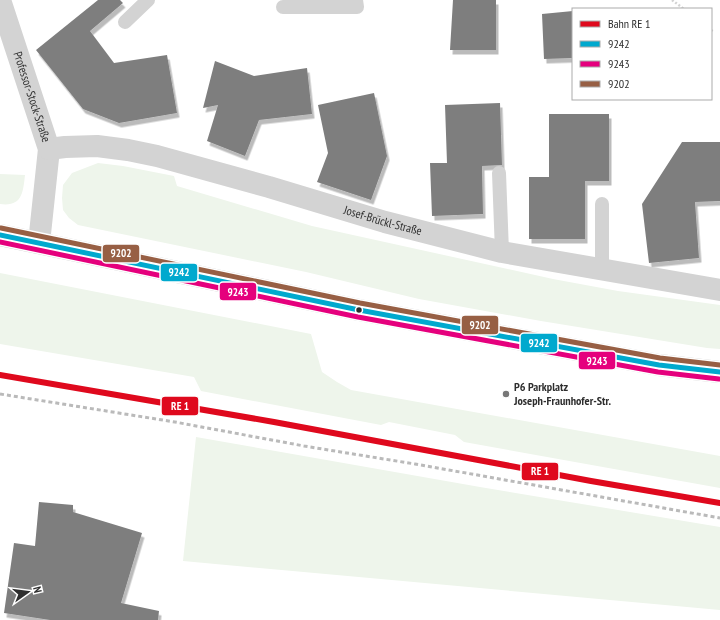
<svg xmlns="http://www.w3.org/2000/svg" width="720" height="620" viewBox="0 0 720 620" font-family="'PT Sans Narrow',sans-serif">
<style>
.green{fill:#eef5eb}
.building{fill:#7e7e7e;filter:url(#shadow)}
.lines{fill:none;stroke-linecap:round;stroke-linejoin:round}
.path{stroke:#d3d3d3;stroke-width:2.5;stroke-dasharray:2 2;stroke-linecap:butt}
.lane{stroke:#d3d3d3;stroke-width:14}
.street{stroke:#d3d3d3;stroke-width:22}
.primary{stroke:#c6c6c6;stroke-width:22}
.rail{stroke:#bababa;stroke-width:3;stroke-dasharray:4 3;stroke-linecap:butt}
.bus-1-casing{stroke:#fff;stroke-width:8}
.bus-2-casing{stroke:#fff;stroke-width:8}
.bus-3-casing{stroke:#fff;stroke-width:8}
.bus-1{stroke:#00a9ce;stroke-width:5}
.bus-2{stroke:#e5007d;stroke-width:5}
.bus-3{stroke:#975f44;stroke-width:5}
.rail-1-casing{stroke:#fff;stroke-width:9}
.rail-1{stroke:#df091d;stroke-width:6}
.bus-dot{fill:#2e2e2e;stroke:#fff;stroke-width:1.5}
.poi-dot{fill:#777;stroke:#fff;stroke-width:1.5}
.labels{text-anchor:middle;stroke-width:4;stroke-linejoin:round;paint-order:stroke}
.street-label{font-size:12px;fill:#2e2e2e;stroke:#fff}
.poi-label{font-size:12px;font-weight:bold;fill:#2e2e2e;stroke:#fff;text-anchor:start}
.line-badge{stroke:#fff;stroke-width:1.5}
.badge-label{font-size:11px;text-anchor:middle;font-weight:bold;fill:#fff}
</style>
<defs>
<filter id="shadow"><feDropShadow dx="2.5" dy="4.5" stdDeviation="0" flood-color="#0004"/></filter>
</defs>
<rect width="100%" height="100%" fill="#fff"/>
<path class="green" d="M98,163L123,166L174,176L177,186L312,226L553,279L618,291L720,305V349L707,348L541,321L419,299L306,272L78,225L69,218L63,210L62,198L63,185L72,173Z
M0,174L25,175C23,193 22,207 0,204Z
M0,273L311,334L322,372L337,382L351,390L720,456V488L464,442L455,435L389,422L381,425L201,391L194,377L0,344Z
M196,437L480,487L720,527V610L183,561Z"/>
<path class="building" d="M98,0H120L123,3L90,31L114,63L167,55L177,113L119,123L83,109L36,50Z
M453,0H496V50H450Z
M573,11V58L544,59L542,14Z
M215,61L254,76L307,68L312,114L259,120L245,156L207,141L218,105L203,108Z
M374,93L387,156L371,200L317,182L328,153L318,105Z
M500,103L502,165L482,166L483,214L432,216L430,163H447L445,105Z
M549,114H609V181H585V239H529V177H549Z
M682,142H720V201L695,202L699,258L649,263L642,204Z
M39,502L73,505V512L142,533L121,603L159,611L158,620H50L4,613L14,543L35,546Z"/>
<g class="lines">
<path class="path" d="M672,0L684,9
M711,30L714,32"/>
<path class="lane" d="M283,7H357L356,0
M125,22L148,0
M499,173L502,252
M602,269V204"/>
<g class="street">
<path id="s1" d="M0,0L49,149L39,243"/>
<path id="s2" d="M49,149L65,147L97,146L128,150L157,156L269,187L385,222L502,252L720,290"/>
</g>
<path class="primary" d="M0,235L359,310L659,365L720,372"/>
<path class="rail" d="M0,394L175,422L304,446L415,464L720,518"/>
<g class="bus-1-casing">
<path id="bus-1" d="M0,235L359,310L659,365L720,372"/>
</g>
<g class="bus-2-casing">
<path id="bus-2" d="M0,242L358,317L658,372L719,379"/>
</g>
<g class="bus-3-casing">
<path id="bus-3" d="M1,228L360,303L660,358L720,365"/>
</g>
<use href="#bus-1" class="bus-1"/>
<use href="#bus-2" class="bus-2"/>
<use href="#bus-3" class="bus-3"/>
<g class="rail-1-casing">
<path id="rail-1" d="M0,375L274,422L591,481L720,503"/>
</g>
<use href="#rail-1" class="rail-1"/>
</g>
<circle class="bus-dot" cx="359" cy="310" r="3.5"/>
<circle class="poi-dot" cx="506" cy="394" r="4"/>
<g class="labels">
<g class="street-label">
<text dy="4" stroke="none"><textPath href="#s1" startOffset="102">Professor-Stock-Straße</textPath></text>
<text dy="4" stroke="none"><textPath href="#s2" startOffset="344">Josef-Brückl-Straße</textPath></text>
</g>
<g class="poi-label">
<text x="514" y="391">P6 Parkplatz<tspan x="514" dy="14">Joseph-Fraunhofer-Str.</tspan></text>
</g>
</g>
<g class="line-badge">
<rect x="102" y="244" width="38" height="19" rx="4" fill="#975f44"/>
<rect x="160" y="263" width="38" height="19" rx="4" fill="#00a9ce"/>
<rect x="219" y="282" width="38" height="19" rx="4" fill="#e5007d"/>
<rect x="461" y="315" width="38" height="20" rx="4" fill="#975f44"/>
<rect x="520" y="333" width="38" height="20" rx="4" fill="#00a9ce"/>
<rect x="578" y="351" width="38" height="19" rx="4" fill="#e5007d"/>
<rect x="161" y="396" width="38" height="20" rx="4" fill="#df091d"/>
<rect x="521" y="462" width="38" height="19" rx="4" fill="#df091d"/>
</g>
<g class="badge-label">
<text x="121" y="257">9202</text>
<text x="179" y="276">9242</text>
<text x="238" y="296">9243</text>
<text x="480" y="329">9202</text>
<text x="539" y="347">9242</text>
<text x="597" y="365">9243</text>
<text x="180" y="410">RE 1</text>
<text x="540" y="475">RE 1</text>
</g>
<rect x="572" y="8" width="140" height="92" fill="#ffffff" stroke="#ababab"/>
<rect x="580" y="21" width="20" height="6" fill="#df091d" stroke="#ababab"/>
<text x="608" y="28" font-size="12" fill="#2e2e2e">Bahn RE 1</text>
<rect x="580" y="41" width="20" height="6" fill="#00a9ce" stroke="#ababab"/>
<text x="608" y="48" font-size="12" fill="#2e2e2e">9242</text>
<rect x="580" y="61" width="20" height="6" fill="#e5007d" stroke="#ababab"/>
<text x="608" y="68" font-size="12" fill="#2e2e2e">9243</text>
<rect x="580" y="81" width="20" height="6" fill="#975f44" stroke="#ababab"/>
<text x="608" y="88" font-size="12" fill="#2e2e2e">9202</text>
<g transform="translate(28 592) rotate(76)" stroke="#ffffff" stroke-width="3" paint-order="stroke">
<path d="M0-3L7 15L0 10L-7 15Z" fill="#2e2e2e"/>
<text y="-6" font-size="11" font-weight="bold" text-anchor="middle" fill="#2e2e2e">N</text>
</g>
</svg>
